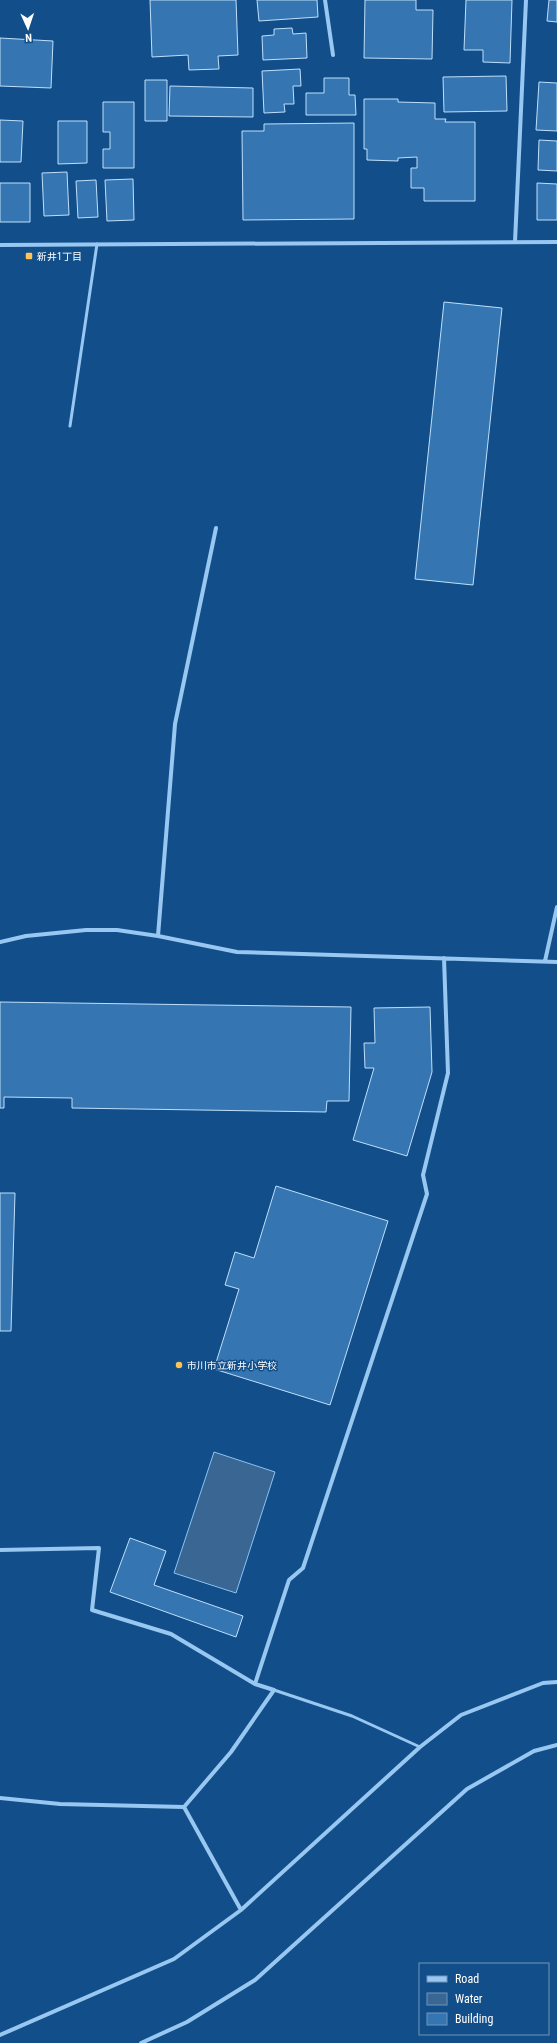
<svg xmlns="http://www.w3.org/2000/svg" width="557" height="2043" viewBox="0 0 557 2043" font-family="'Roboto Condensed','Noto Sans JP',sans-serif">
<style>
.water{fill:#396692;stroke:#8ac3f4}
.building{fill:#3576b2;stroke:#bfdffc}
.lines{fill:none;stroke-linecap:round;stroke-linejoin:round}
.lane{stroke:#98c7f1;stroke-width:3}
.street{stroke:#98c7f1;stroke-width:4}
.poi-dot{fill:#ffc358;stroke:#124f8a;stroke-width:1.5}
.labels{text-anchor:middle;stroke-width:3;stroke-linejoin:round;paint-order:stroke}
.poi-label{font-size:10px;fill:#fff;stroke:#124f8a;text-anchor:start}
</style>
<rect width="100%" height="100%" fill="#124f8a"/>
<path class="water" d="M214,1452L275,1472L236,1593L174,1573Z"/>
<path class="building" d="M150,0H236L238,55L218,56L219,69L189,70L188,55L152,57Z
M257,0H317L318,17L259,21Z
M365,0H416V10H433L432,59L364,58Z
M466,0H512L510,63L483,62V50H464Z
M549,0H557V22L547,21Z
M292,28L293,34L306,33L307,58L263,60L262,36L274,35V29Z
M0,38L53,41L51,88L0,86Z
M300,69L301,86H293L294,104H284L285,112L264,113L262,71Z
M506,76L507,111L444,112L443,77Z
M324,78H349V95H355L356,115H306V93H324Z
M145,80H167V121H145Z
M539,82L557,83V131L536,130Z
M170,86L253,88V117L169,116Z
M364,99H398V102L435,103V119H446L445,122H475V201H424V188H411V168H417V157L398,158V161L367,160V149H364Z
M103,102H134V168H103V149H110V132H103Z
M0,120L23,121L21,162H0Z
M58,121H87V163L58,164Z
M354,123V219L243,220L242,131H264V124Z
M539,140L557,141V171L538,170Z
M67,172L69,215L44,216L42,173Z
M133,179L134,220L107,221L105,180Z
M96,180L98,217L78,218L76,181Z
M0,183H30V222H0Z
M537,183L557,184V220H537Z
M444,302L502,308L473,585L415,579Z
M0,1002L351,1007L349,1101H327L326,1112L72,1108V1098L4,1097V1108H0Z
M430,1007L432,1072L407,1156L353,1140L374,1068H365L364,1043H375L374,1008Z
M276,1186L388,1221L330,1405L214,1369L239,1289L225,1285L235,1252L254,1258Z
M0,1193H15L11,1331H0Z
M130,1538L166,1551L154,1585L243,1616L236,1637L110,1592Z"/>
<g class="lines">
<path class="lane" d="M70,426L97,244
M274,1690L352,1716L420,1747"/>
<path class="street" d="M325,0L333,55
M515,242L526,0
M0,245L557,242
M158,936L175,724L216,528
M0,942L26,936L86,930H117L158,936L237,952L557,962
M545,961L557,907
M0,1550L99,1548L92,1610L171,1634L255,1684L274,1690L231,1752L184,1807
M255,1684L289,1580L303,1568L427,1194L423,1175L448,1073L444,958
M0,1798L60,1804L184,1807L241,1910
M0,2035L174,1959L241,1910L420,1747L461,1715L543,1683L557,1682
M141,2043L187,2022L255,1980L467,1789L534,1751L557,1745"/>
</g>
<g class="poi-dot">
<rect x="25" y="252" width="8" height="8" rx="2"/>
<circle cx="179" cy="1365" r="4"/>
</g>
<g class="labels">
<g class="poi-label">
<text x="37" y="260">新井1丁目</text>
<text x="187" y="1369">市川市立新井小学校</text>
</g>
</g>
<rect x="419" y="1963" width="130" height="72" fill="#124f8a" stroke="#7195b9"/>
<rect x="427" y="1976" width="20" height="6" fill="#98c7f1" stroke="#7195b9"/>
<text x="455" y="1983" font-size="12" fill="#ffffff">Road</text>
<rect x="427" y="1993" width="20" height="12" fill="#396692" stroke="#7195b9"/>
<text x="455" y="2003" font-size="12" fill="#ffffff">Water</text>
<rect x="427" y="2013" width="20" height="12" fill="#3576b2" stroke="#7195b9"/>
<text x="455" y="2023" font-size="12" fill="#ffffff">Building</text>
<g transform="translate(28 28) rotate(177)" stroke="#124f8a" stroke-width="3" paint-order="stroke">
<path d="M0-3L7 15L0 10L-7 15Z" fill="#ffffff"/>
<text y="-6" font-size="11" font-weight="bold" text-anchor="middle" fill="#ffffff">N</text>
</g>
</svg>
